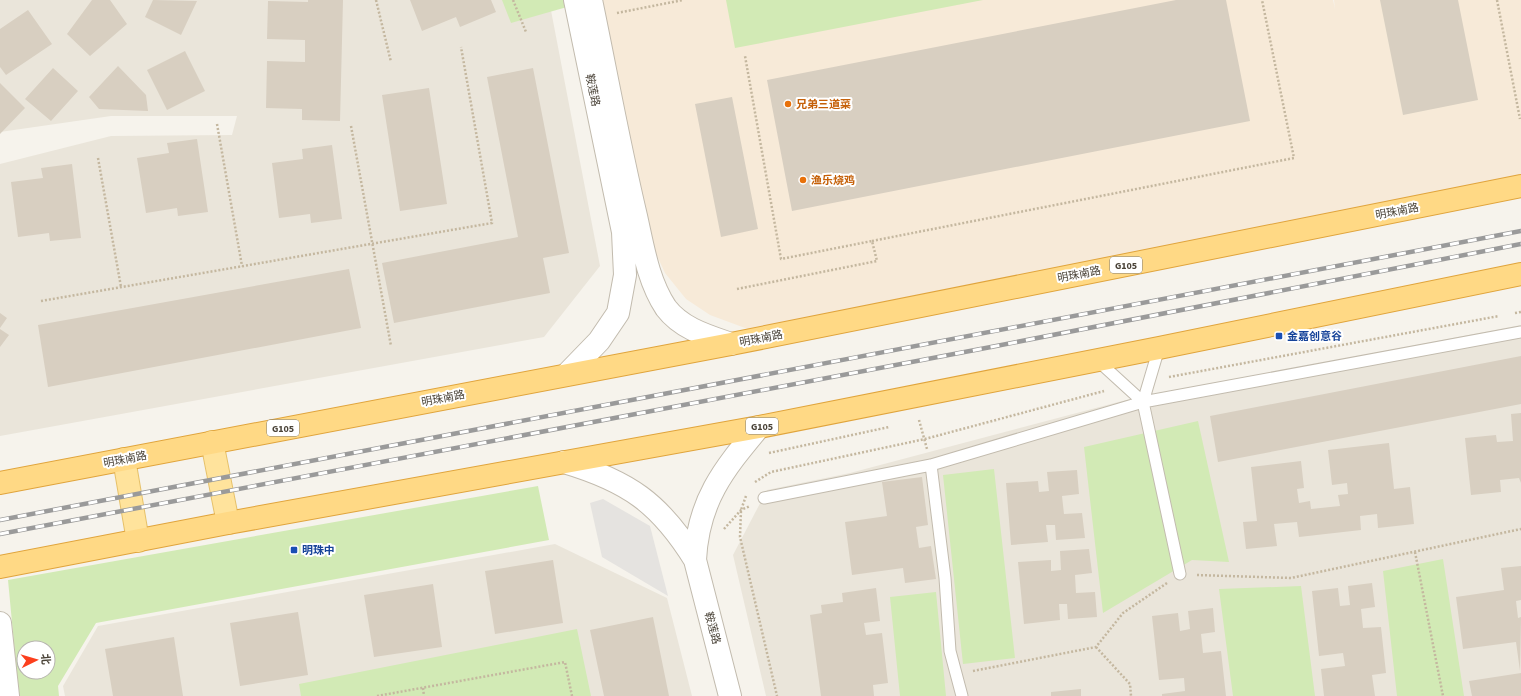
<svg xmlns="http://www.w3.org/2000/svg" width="1521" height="696" viewBox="0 0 1521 696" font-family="'Source Sans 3','Noto Sans SC',sans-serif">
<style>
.residential{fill:#eae5da}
.commercial{fill:#f7ead8}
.green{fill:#d2eab5;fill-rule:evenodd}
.parking{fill:#e5e3e0}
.building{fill:#d8cfc1}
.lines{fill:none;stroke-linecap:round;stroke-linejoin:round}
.service-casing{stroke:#c2bbae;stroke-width:13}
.minor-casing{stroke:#c2bbae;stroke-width:24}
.tertiary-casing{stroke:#c2bbae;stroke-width:24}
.primary-casing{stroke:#e6c16a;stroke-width:24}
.trunk-casing{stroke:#e0a43c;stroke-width:24}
.path{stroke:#c4b79f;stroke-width:2.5;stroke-dasharray:2 2;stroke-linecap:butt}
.service{stroke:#fff;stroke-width:11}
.minor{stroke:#fff;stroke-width:22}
.tertiary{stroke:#fff;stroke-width:22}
.primary{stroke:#ffe39c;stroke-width:22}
.trunk{stroke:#ffd985;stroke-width:22}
.rail-casing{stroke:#9a9a9a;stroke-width:4.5}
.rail{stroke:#fff;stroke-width:3;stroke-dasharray:9;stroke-linecap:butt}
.food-dot{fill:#e8710a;stroke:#fff;stroke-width:1.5}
.transit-dot{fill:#1a4fb4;stroke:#fff;stroke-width:1.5}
.labels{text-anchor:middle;stroke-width:4;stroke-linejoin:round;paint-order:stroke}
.shield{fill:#fff;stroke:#817c74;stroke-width:1}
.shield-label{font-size:10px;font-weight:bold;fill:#4b4439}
.street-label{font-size:11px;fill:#4b4439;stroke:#fff}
.food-label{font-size:11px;font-weight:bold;fill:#c56008;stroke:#fff;text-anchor:start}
.transit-label{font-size:11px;font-weight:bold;fill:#164399;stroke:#fff;text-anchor:start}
</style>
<rect width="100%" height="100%" fill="#f6f3ec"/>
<path class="residential" d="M0,0H549L600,266L544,337L0,436V164L111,136L232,135L237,116H111L0,132Z
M1521,325V696H766L733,555L767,490L850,473L1126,400Z
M555,544L667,598L692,696H65L63,686L98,626Z"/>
<path class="commercial" d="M599,0H1333L1335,9L1334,0H1521V186L764,335L710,315L686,299L665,273L647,234Z"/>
<path class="green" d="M502,0H573L574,5L511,23Z
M726,0H983L735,48Z
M1198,421L1229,562L1192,560L1103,613L1084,447Z
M994,469L1015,658L963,664L943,475Z
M538,486L549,540L96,623L58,686L59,696H19L8,580ZM24,648H48V672H24Z
M1443,559L1464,696H1397L1383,571Z
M1301,586L1315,696H1233L1219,589Z
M936,592L946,696H900L890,597Z
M577,629L591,696H301L299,684Z"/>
<path class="parking" d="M603,499L650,526L668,596L602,557L590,503Z"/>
<path class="building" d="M92,0H110L127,24L90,56L67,34Z
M153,0L197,1L181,35L145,17Z
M308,0H343L340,121L302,120V109L266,108L267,61L305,62V40L267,39L268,1L308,2Z
M410,0H491L496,12L460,27L456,17L422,31Z
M1176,0H1226L1250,121L792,211L767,80Z
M1380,0H1458L1478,100L1403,115Z
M28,10L52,44L6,75L0,67V29Z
M185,51L205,91L167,110L147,70Z
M118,66L146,95L148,111L99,109L89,97Z
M53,68L78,91L51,121L25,99Z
M533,68L569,253L543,258L550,293L394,323L382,263L518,237L487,77Z
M0,83L25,108L0,134Z
M429,88L447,204L400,211L382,95Z
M732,97L758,229L721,237L695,104Z
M197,139L208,212L178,216L177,208L146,213L137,158L169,153L167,143Z
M332,145L342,219L311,223L310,214L279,218L272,163L303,159L302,149Z
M72,164L81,238L50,241L49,233L18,237L11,182L43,178L41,168Z
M349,269L361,328L48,387L38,325Z
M0,313L7,318L0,328Z
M0,329L9,335L0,347Z
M1521,356V404L1218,462L1210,416Z
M1521,413V483L1519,478L1500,480L1501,492L1471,495L1465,438L1496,435L1497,442L1513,441L1511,414Z
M1389,443L1394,489L1410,487L1414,524L1378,528L1377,514L1360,516L1361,530L1299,537L1297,522L1274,524L1277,546L1246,549L1243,522L1257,521L1251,467L1301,461L1304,488L1297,489L1299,503L1310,501L1311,509L1340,506L1338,495L1348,494L1347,483L1332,485L1328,450Z
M1077,470L1079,494L1062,496L1064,514L1082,513L1085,538L1056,540L1055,525H1046L1048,542L1011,545L1006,483L1038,481L1039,492L1049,491L1047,472Z
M922,477L928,525L916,527L919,548L931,546L936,579L905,583L903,568L852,575L845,522L887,516L882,482Z
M1089,549L1092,573L1075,575L1076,593L1095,592L1097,617L1068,619L1067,604H1059L1060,620L1024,624L1018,562L1051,560V571L1061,570L1060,551Z
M553,560L563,623L495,634L485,571Z
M1521,566V600L1516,601L1518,618L1521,617L1520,671L1516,642L1463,649L1456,597L1504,590L1501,568Z
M1372,583L1375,607L1361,609L1363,628L1381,627L1386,673L1372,675L1375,696H1324L1321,669L1345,666L1343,653L1319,656L1312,591L1338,588L1340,606L1350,605L1348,586Z
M433,584L442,647L374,657L364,595Z
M876,588L880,621L864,623L866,635L882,633L888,683L873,685L874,696H821L810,615L822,613L821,605L843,602L842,593Z
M1213,608L1215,632L1201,634L1203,653L1221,651L1226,696H1162V694L1185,691L1184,678L1159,680L1152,616L1178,613L1180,631L1190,629L1188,611Z
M298,612L308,675L240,686L230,623Z
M653,617L669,696H604L590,630Z
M174,637L183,696H113L105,649Z
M1521,673V696H1472L1469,681Z
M1081,689V696H1051V692Z"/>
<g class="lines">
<g class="service-casing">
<path id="service" d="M1159,348L1143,402L1180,574
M1097,360L1143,402
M931,465L945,578L950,651L962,696
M764,498L931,465L1143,402L1521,332"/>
</g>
<g class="minor-casing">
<path id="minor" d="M0,623L8,696"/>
</g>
<g class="tertiary-casing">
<path id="tertiary" d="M591,0C606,72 619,145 636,216C643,247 648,281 666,308C682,329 708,336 731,344
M567,374L599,341L618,313L625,275L623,232L575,0
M564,462C628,481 660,503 695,560L730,696
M695,560C698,501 723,470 759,427"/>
</g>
<g class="primary-casing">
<path id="primary" d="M212,442L228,523
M124,459L138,541"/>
</g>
<g class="trunk-casing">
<path id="trunk" d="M0,483L731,344L1521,186
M0,567L228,523L759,427L1159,348L1521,274"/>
</g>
<path class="path" d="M376,0L391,62
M513,0L526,32
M1497,0L1520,119
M617,13L683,0
M217,124L242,266
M351,126L391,346
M98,158L121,287
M872,241L1294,158L1262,0
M737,289L877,261L872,241L781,259L745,56
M41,301L492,223L461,47
M1515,313L1521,312
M1169,377L1499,316
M919,420L927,449
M769,453L889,427
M755,482L771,472L925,439L1104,391
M746,496L741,510L740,537L777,696
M724,529L741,510L750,506
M1415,552L1443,696
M1197,575L1291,578L1521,529
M1096,647L1130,684L1131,696
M973,671L1096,647L1123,613L1167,583
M423,688L424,696
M377,696L565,662L572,696"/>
<use href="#service" class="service"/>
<use href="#minor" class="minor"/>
<use href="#tertiary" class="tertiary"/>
<use href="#primary" class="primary"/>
<use href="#trunk" class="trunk"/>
<g class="rail-casing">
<path id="rail" d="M0,520L1521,231
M0,534L991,347L1521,244"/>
</g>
<use href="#rail" class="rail"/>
</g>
<g class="food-dot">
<circle cx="788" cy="104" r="4"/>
<circle cx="803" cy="180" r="4"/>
</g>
<g class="transit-dot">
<rect x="1275" y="332" width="8" height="8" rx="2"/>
<rect x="290" y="546" width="8" height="8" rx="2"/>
</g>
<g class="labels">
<g class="shield">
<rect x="1110" y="257" width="32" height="16" rx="3"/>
<rect x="746" y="418" width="32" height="16" rx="3"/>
<rect x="267" y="420" width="32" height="16" rx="3"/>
</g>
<g class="shield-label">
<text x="1126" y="269">G105</text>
<text x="762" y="430">G105</text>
<text x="283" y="432">G105</text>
</g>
<g class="street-label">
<text transform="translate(593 90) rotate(78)" y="4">鞍莲路</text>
<text transform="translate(1397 211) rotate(-11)" y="4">明珠南路</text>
<text transform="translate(1079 274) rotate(-11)" y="4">明珠南路</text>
<text transform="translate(761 338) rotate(-11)" y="4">明珠南路</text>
<text transform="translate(443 398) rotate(-11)" y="4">明珠南路</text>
<text transform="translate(125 459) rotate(-11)" y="4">明珠南路</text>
<text transform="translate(713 628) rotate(75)" y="4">鞍莲路</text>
</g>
<g class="food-label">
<text x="796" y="108">兄弟三道菜</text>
<text x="811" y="184">渔乐烧鸡</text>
</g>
<g class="transit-label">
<text x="1287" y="340">金嘉创意谷</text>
<text x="302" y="554">明珠中</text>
</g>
</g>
<g transform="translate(36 660) rotate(85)"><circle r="19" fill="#ffffff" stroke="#b7b4b0"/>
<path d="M0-3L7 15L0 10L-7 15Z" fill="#fc3f1d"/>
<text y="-6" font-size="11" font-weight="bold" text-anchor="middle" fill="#4b4439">北</text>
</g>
</svg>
